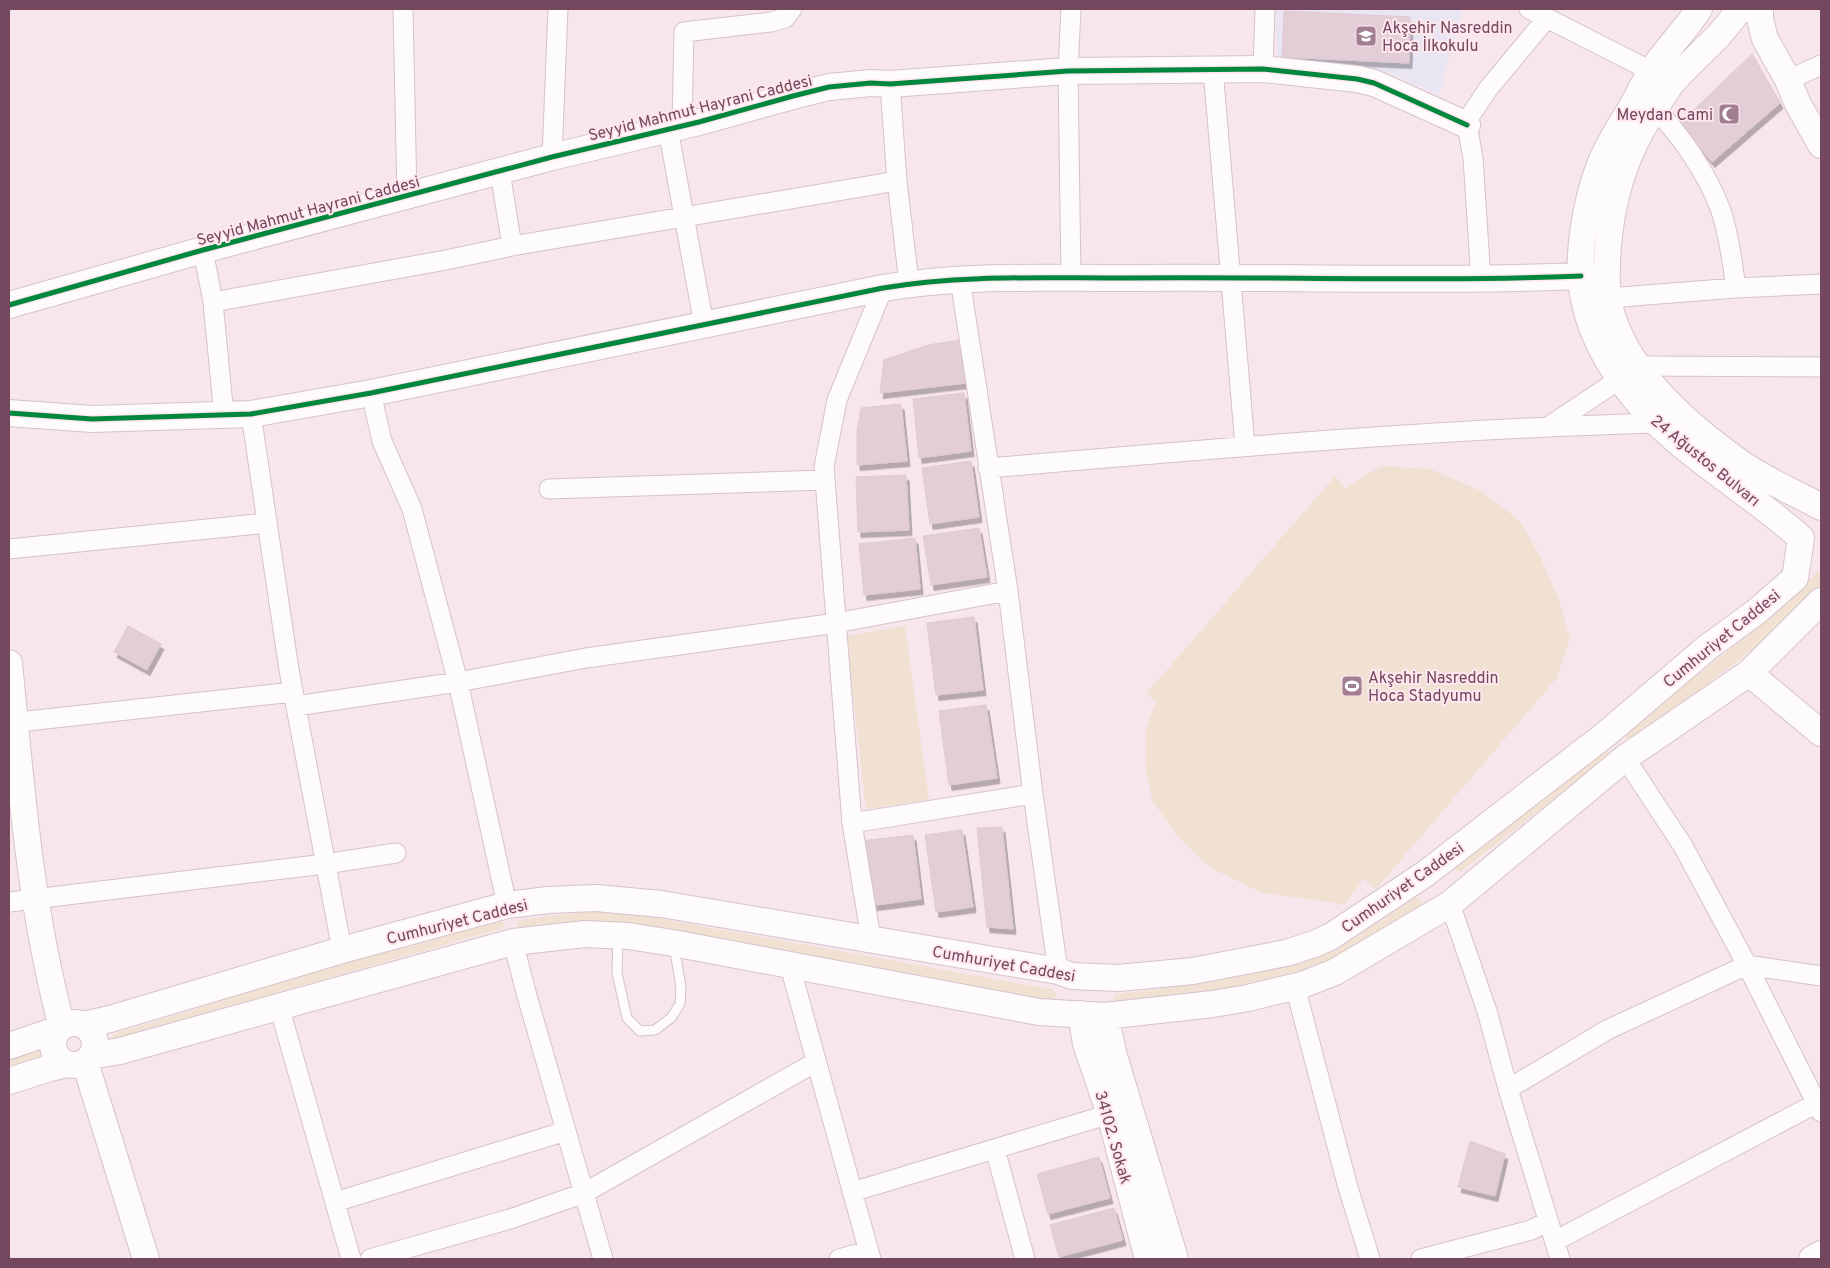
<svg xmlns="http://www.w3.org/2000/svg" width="1830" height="1268" viewBox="0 0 1830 1268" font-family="Overpass,sans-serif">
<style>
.education{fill:#e9e5f3}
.green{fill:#f0e1d3}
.building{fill:#e3ced7;stroke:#dfc9d3;filter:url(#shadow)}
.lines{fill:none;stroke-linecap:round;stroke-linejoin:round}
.lane-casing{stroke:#d6c2ca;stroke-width:11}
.street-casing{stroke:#d6c2ca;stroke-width:21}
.secondary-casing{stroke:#d7c3cb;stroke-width:28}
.lane{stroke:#fefbfc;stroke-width:9}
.street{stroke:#fefbfc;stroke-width:19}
.secondary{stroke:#fefbfc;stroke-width:26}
.cycleway-casing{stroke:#ffe7ee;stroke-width:8}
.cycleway{stroke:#00873e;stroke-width:5}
.labels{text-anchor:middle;stroke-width:4;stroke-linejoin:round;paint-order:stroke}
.poi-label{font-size:16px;fill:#74475f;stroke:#ffe7ee;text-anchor:start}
.street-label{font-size:16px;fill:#74475f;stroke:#ffe7ee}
</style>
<defs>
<filter id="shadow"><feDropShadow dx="3" dy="5.5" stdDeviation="0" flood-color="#0004"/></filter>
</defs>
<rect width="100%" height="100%" fill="#f7e6ec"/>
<path class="education" d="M1275,9H1463L1439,95L1389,73L1278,64Z"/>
<path class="green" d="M1381,466L1430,469L1481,491L1519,520L1540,556L1560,603L1570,639L1556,679L1376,889L1364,878L1345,904L1262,893L1211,868L1176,835L1152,800L1145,764L1146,728L1156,702L1147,693L1335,476L1345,489Z
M1821,569V595L1765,640L1633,741L1625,736V732L1743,639L1795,595L1814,575Z
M905,626L929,800L866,809L846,636Z
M1604,749L1609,752V756L1460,872L1454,869L1453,866Z
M1415,898H1418L1423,903L1421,907L1322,968L1223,991L1114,1003L1113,1000L1115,994C1162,989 1208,982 1255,973C1276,969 1298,966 1317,957C1352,943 1384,918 1415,898Z
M582,912H600L651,917L1050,989L1056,992V996L1051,1000L621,923L571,922L520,929L516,923L519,920Z
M501,919L504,925L503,928L115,1039L112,1038L114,1034L117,1033L199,1008L250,989Z
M47,1048L50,1049L51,1054L47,1056L9,1067V1059Z"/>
<path class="building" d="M1284,11L1410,17L1409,63L1282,57Z
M1752,54L1780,103L1712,162L1679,124Z
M959,340L966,383L880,393L884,360L928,345Z
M964,393L971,451L919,458L913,399Z
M901,404L907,461L857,465V432L861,408Z
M971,461L979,517L930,524L922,468Z
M906,475L909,530L858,532L856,477Z
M979,528L987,577L931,585L923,536Z
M915,538L920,589L864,595L859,544Z
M974,617L983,690L936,695L927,623Z
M128,626L161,644L147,670L114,652Z
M986,705L997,778L949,785L939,711Z
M1002,827L1013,929L987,927L977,828Z
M962,830L973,907L936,912L925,835Z
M913,835L921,899L868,906L860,841Z
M1470,1141L1505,1154L1495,1196L1458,1187Z
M1099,1157L1110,1198L1048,1214L1037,1174Z
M1114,1208L1123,1240L1059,1257L1050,1225Z"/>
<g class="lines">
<g class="lane-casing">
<path id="lane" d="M618,938L617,973L627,1018L640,1031L655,1030L671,1018L680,1004L681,987L674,946"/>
</g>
<g class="street-casing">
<path id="street" d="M403,9L407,197
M1529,9L1651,71
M1213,69L1245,446
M1263,69L1265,9
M1788,80L1821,65
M890,84L897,181L909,283
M1655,109C1681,135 1707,174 1720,208C1729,233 1732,262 1736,288
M682,126L684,32L771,22L785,18L792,9
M668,129L704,325
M552,157L558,9
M500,172L512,246
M203,250L213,302L224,416
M1071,278L1068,71L1071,9
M960,279L1008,591L1033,794L1058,971
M1481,280L1473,158L1467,125L1470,116L1488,89L1547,18
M1608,298L1736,288L1821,284
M213,302L446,260L512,246L897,181
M1637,366L1821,367
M371,393L382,441L412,509L458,682L507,905
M251,414L289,670L342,950
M1551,425L1620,379
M988,468C1211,449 1434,429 1657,423
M549,489L825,480
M9,549L267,523
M296,706L458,682L586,658L836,623L1008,591
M9,723L293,692
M1625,758L1683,846L1747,965L1821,1112
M852,823L1033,794
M9,902L325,864L396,853
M1450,904L1487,1011L1508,1089L1560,1259
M871,939L852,823L824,467L837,400L883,288
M513,942L527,996L603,1259
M793,965V977L871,1259
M1295,986L1347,1184L1370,1259
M279,1006L351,1259
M1508,1089L1607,1030L1747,965L1821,976
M995,1149L1025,1259
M852,1192L1110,1114
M335,1202L566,1131
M1555,1241L1817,1103
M370,1259L510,1219L584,1193L816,1062
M839,1259L868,1251
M1421,1259L1531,1230L1547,1222"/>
</g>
<g class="secondary-casing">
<path id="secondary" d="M1740,9C1733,18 1726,27 1719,35C1703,52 1685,67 1671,84C1664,94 1657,105 1650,116C1627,151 1613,195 1609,236C1607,254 1605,287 1609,304C1623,369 1686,424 1738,461C1764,480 1794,492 1821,507
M1760,9V19L1765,39L1788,80L1798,104L1821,145
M9,305L203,250L552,157L699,122L793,96L829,87L871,83L890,84L1068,71L1263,69L1357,79L1374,83L1467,125
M9,413L92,419L251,414L371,393L883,288C959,275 1036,278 1113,278C1269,276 1425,282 1581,276
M9,663C21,785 30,908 62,1027
M1749,673L1821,733
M1081,1014L1086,1044L1110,1114L1148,1259
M1105,1016L1114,1056L1175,1259
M53 1044a21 21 0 1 1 42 0a21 21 0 1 1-42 0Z
M83,1025L110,1019L342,950L507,905L548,900L596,898L661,904L1058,971L1072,976L1118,978L1193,971L1286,953L1314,944L1330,937L1425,874L1606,734L1708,647L1756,612L1795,578L1801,538C1755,497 1700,465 1656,422C1623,388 1593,346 1584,299C1575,258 1586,200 1601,162C1609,143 1620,126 1631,108C1638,96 1643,84 1651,72C1665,50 1685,31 1699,9
M9,1046L59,1029
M91,1056L120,1051L513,942L585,934L628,936L673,943L1039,1012L1105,1016L1213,1004L1248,998L1302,985L1335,972L1450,904L1625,758L1749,673L1821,601
M85,1062L146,1259
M9,1081L50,1068L67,1064
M1812,1259L1821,1254"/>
</g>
<use href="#lane" class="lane"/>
<use href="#street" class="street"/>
<use href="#secondary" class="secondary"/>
<g class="cycleway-casing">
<path id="cycleway" d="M9,305L203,250L552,157L699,122L793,96L829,87L871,83L890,84L1068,71L1263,69L1357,79L1374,83L1467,125
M9,413L92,419L251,414L371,393L883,288C959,275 1036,278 1113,278C1269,276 1425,282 1581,276"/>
</g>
<use href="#cycleway" class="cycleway"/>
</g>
<defs>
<g id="school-square" transform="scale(1.125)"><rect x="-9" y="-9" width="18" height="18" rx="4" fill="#a27f90" stroke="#ffe7ee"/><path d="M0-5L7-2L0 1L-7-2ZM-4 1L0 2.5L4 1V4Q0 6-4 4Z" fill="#fff"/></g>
<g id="mosque-square" transform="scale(1.125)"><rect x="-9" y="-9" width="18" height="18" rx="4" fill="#a27f90" stroke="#ffe7ee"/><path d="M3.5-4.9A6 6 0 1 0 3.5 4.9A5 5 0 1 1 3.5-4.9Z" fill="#fff"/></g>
<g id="stadium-square" transform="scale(1.125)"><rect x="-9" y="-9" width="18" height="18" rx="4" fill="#a27f90" stroke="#ffe7ee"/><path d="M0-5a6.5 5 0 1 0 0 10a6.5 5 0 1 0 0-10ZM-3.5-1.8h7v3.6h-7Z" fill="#fff"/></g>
</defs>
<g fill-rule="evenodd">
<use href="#school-square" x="1366" y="36"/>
<use href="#mosque-square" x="1729" y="114"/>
<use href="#stadium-square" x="1352" y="686"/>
</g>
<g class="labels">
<g class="poi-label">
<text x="1382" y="33">Akşehir Nasreddin<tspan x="1382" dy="18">Hoca İlkokulu</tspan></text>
<text x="1713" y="120" text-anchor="end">Meydan Cami</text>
<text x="1368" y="683">Akşehir Nasreddin<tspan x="1368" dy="18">Hoca Stadyumu</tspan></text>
</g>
<g class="street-label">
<text transform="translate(700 107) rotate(-14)" y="6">Seyyid Mahmut Hayrani Caddesi</text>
<text transform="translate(308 210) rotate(-15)" y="6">Seyyid Mahmut Hayrani Caddesi</text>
<text transform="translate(1706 460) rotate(39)" y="6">24 Ağustos Bulvarı</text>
<text transform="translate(1721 638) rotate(-39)" y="6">Cumhuriyet Caddesi</text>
<text transform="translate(1402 887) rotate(-35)" y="6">Cumhuriyet Caddesi</text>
<text transform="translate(457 921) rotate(-14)" y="6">Cumhuriyet Caddesi</text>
<text transform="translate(1004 963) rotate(10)" y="6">Cumhuriyet Caddesi</text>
<text transform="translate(1114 1137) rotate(74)" y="6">34102. Sokak</text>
</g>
</g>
<rect width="1830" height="1268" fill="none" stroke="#74475f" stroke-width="20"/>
</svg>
